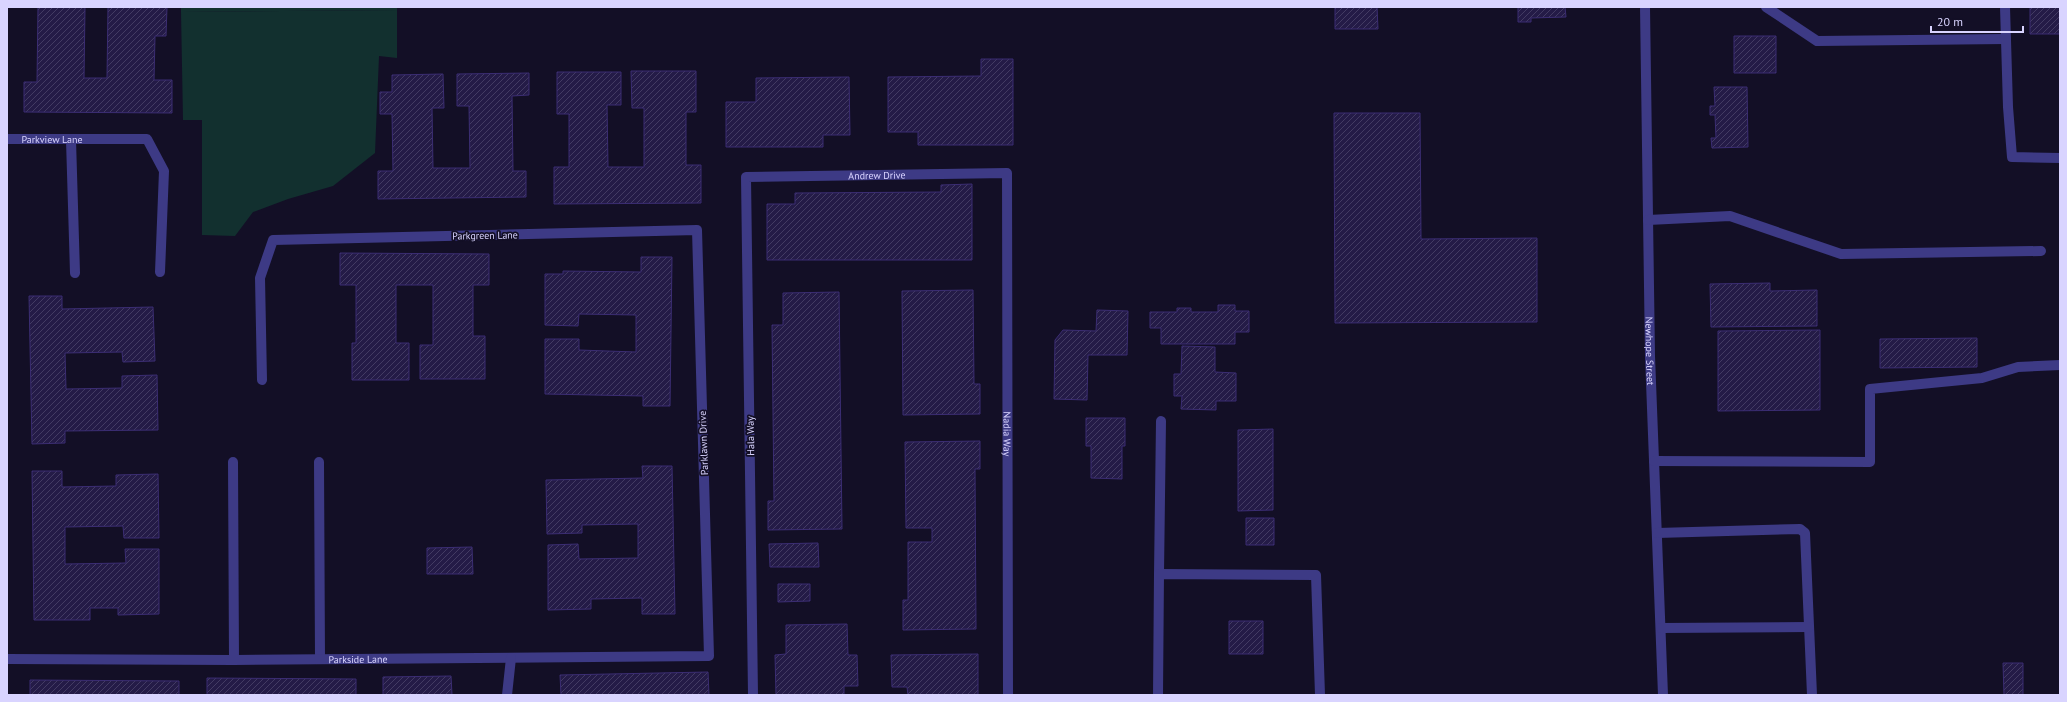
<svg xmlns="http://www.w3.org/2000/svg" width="2067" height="702" viewBox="0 0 2067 702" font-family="'PT Sans',sans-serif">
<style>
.grass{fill:#12302f}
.park{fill:url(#park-tufts)}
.building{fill:url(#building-hatch);stroke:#3b2d73}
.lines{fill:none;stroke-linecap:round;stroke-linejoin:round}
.minor{stroke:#3d3a85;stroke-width:10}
.labels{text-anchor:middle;stroke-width:3.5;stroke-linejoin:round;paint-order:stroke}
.street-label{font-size:10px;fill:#d9d4ff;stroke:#130f26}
</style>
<defs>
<pattern id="park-tufts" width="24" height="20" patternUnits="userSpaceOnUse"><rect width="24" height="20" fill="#12302f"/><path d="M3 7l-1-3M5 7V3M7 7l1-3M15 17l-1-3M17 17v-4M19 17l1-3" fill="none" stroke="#344d4e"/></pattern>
<pattern id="building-hatch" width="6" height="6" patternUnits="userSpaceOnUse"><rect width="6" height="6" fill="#241b47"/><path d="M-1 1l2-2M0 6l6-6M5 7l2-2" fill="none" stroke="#433b63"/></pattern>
</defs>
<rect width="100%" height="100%" fill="#130f26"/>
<path class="grass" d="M397,10V58L379,56L375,153L333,186L288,199L253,212L235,236L202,235V120H183L181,12Z"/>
<path class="park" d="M181,7H397V10L181,12Z"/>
<path class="building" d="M38,7H85L84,78H107L108,7H167L166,36H155L154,80H172V113L24,112V82H37Z
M1335,7H1377L1378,29H1335Z
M1518,7H1565L1566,17L1531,18V22H1518Z
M2030,7H2060V34H2030Z
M1734,36H1776V73H1734Z
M981,59H1013V145H918V132H888V77L981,76Z
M631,71H696V112H686V165H701V203L554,204V167H569V114H557V72H621V105H607L608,167H644V108H632Z
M529,73V95L512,96L513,171H526V197L378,199V171H393L392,114H380V92H392V75L443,74L444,108H432L433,168H470L469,106H457V74Z
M849,77L850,135H823V147H726V102H756V78Z
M1714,87H1747L1748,147L1712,148L1711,138H1716L1715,115H1710V106H1715Z
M1334,113H1420L1421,239L1537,238V322L1335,323Z
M972,184V260H767V204H795V193L941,192V185Z
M340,253L489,254V285H473V336H485V379H420V345H433V285H396V343H409V380H352V343H356V285H340Z
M641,257H672L670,406H643V396L545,394V339H579V350L636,352V315L579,314L578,326L545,325V274H563V271L641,272Z
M1770,283V291L1817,290V326L1711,327L1710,284Z
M973,290L974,384H980V414L903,415L902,291Z
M839,292L842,529L768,530V501H774L772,325H783V293Z
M29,296H62V309L153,307L155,361L123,362L122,352L65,353L66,389L122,388V376L157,375L158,430L65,431V443L32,444Z
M1218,305H1235V311H1249V332H1235V344H1161V328H1150V312H1177V308H1191V312H1218Z
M1097,310L1128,311L1127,355H1088L1087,400L1054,399L1055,340L1063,330L1096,331Z
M1820,330V410L1718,411V331Z
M1977,338V367L1880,368V339Z
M1182,346L1215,347V372L1236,373V401H1216V410L1181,409L1182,396H1174V374H1181Z
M1086,418H1125V446H1122V479L1091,478V446H1086Z
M1273,429V510L1238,511V430Z
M980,441V469H975L976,629L903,630V600H908V542H932V528H906L905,442Z
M642,466H672L675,614H642V598L591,599V609L548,610V545L578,544L579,559L638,558V524L582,525V533L547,534L546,480L643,478Z
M32,471H62V487L116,486V475L158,474L159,538H124L123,526L65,527V564L126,563L125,549H159V614L118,615V608H90V620H34Z
M1246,518H1274V545H1246Z
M818,543L819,567H770L769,544Z
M472,547L473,574H427V548Z
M778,584H810V601L778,602Z
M1229,621H1263V654H1229Z
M847,624L848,655H857L858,686H844V695H776L775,655L786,654V625Z
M978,654V695H908L907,687H892L891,655Z
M2003,663H2023V695H2004Z
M708,672L709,695H561L560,675Z
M451,676L452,695H383V677Z
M207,678L356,679V695H207Z
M30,680L179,681V695H30Z"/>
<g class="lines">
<g class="minor">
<path id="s1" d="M1645,7L1650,356L1663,695"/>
<path d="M1766,7L1817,41L2006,39"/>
<path d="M2005,7L2008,107L2012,157L2060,158"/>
<path id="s2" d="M7,139H147L164,171L160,272"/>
<path d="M71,140L75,273"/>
<path d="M1648,220L1730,216L1841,254L2041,251"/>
<path d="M1654,461L1870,462V389L1982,378L2018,367L2060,365"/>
<path d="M233,462L234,660"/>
<path d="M319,462L320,659"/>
<path d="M1657,533L1800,529L1805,533L1812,695"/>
<path d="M1159,574L1161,421"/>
<path d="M1661,628L1809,627"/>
<path id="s3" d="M7,659L234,660L709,656L697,230L273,240L260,278L262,380"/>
<path d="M507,695L511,658"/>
<path id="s4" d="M753,695L746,177L1007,173L1008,695"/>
<path d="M1158,695L1159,574L1316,575L1320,695"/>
</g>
</g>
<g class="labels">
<g class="street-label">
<text dy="4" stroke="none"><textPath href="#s2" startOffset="45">Parkview Lane</textPath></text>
<text dy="4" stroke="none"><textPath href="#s4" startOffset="649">Andrew Drive</textPath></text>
<text transform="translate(485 235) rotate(-1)" y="4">Parkgreen Lane</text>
<text dy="4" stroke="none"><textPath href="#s1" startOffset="344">Newhope Street</textPath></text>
<text dy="4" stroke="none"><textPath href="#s4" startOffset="1040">Nadia Way</textPath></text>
<text transform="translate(750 436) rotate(-91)" y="4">Hala Way</text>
<text transform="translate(703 443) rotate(-92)" y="4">Parklawn Drive</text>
<text dy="4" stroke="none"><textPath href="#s3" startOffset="351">Parkside Lane</textPath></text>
</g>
</g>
<rect width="2067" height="702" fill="none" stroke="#d9d4ff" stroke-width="16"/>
<path d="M1931 26v6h92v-6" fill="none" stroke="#d9d4ff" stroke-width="2"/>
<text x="1937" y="26" font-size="12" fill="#d9d4ff" stroke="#130f26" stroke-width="3" paint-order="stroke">20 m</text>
</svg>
